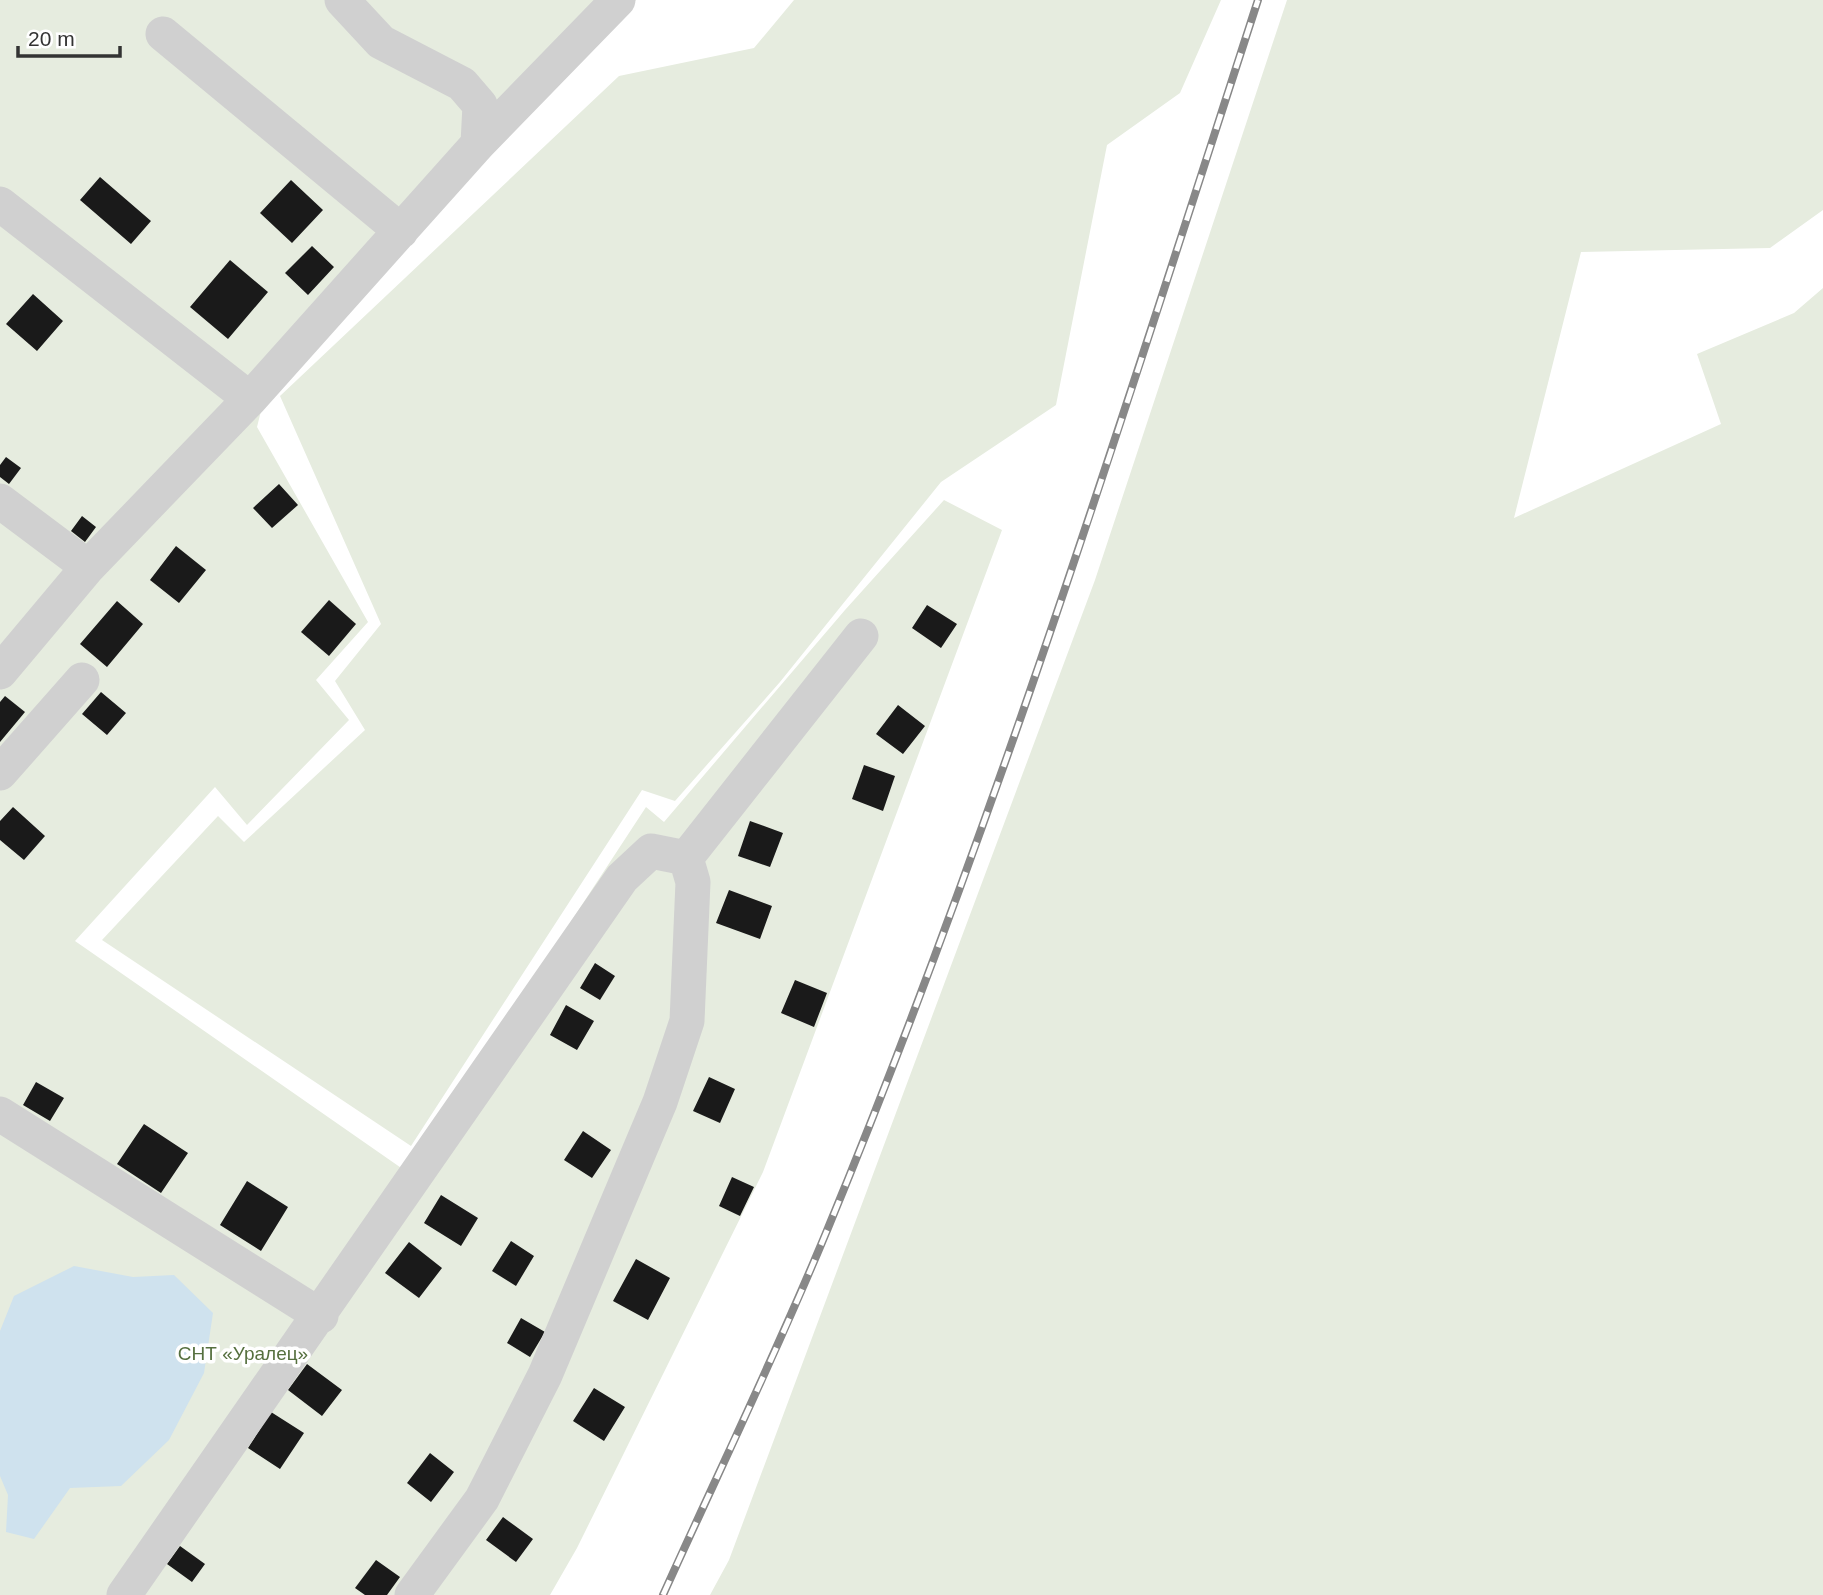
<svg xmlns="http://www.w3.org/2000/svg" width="1823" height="1595" viewBox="0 0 1823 1595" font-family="Helvetica,sans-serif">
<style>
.green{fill:#e6ecdf}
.water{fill:#cfe2ee}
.building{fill:#1a1a1a}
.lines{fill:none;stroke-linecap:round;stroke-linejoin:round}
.minor{stroke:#d0d0d0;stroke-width:35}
.rail-casing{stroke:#888;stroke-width:8}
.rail{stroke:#fff;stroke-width:5;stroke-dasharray:16;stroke-linecap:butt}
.labels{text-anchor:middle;stroke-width:7;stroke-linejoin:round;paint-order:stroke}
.park-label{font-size:19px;fill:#56703f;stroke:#fff}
</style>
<rect width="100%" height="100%" fill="#fff"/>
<path class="green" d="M0,0H636L266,391L257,427L368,622L316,680L349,720L247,825L215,787L75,941L407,1172L646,807L664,822L845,610L944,500L1002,530L763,1172L577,1548L550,1595H0Z
M794,0H1221L1180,93L1107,145L1056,405L941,482L780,682L675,801L642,790L411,1146L102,940L218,816L244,842L365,730L335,681L381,624L280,396L619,76L754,48Z
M1287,0H1823V210L1770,248L1581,252L1514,518L1721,424L1697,354L1794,313L1823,288V1595H710L729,1560L1095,580Z"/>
<path class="water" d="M74,1266L133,1277L174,1275L213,1313L204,1373L169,1440L121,1486L70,1488L34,1539L6,1532L8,1495L0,1476V1331L14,1296Z"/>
<path class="building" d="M100,177L151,221L131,244L80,200Z
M291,180L323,210L292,243L260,213Z
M312,246L334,267L308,295L285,273Z
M230,260L268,292L228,339L190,307Z
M33,294L63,321L37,351L6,324Z
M6,457L21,468L9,484L0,477V465Z
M279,484L298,505L272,528L253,508Z
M82,516L96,527L85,542L71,531Z
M176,546L206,570L179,603L150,580Z
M329,600L356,624L329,656L301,632Z
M117,601L143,624L107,667L80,644Z
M927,605L957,624L941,648L912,628Z
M101,692L126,713L107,735L82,714Z
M5,696L25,712L0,742V702Z
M898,705L925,726L903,754L876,734Z
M864,765L895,776L883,811L852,799Z
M13,807L45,836L24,860L0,840V821Z
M750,821L783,833L770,867L738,856Z
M729,890L772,906L760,939L716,923Z
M595,963L615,976L600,1000L580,988Z
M795,980L827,993L814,1027L781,1013Z
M566,1005L594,1021L577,1050L550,1035Z
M709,1077L735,1089L720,1123L693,1111Z
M36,1082L64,1098L50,1121L23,1105Z
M144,1124L188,1153L161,1193L117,1164Z
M583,1131L611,1150L592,1178L564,1160Z
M732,1177L754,1187L740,1216L719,1206Z
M247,1181L288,1207L261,1251L220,1225Z
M441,1195L478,1218L461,1246L424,1223Z
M511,1241L534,1256L516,1286L492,1271Z
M409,1242L442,1268L419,1298L385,1273Z
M636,1259L670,1278L648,1320L613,1301Z
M521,1318L545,1332L530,1357L507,1343Z
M307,1364L342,1390L322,1416L288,1390Z
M594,1388L625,1407L604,1441L573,1421Z
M271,1412L304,1433L280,1469L248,1448Z
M430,1453L454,1472L431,1502L407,1483Z
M503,1517L533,1539L516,1562L486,1540Z
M180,1546L205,1564L192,1582L167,1564Z
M376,1560L400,1577L387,1595H365L355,1588Z"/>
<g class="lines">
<path class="minor" d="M342,0L381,42L462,84L480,105L478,144
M163,34L401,231
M0,204L250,399
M0,501L88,567
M0,672L88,567L250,399L478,144L618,0
M0,773L82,680
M686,858L861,636
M0,1114L321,1316
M124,1595L622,878L651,851L686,858L693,882L687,1021L660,1102L545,1375L482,1499L412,1595"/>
<g class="rail-casing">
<path id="rail" d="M663,1595C718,1473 777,1352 828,1228C994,827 1124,412 1258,0"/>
</g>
<use href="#rail" class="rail"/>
</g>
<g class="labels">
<g class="park-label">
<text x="243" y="1360">СНТ «Уралец»</text>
</g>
</g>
<path d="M18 46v10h102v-10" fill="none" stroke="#333333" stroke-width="3.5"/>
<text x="28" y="46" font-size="21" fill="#333333" stroke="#ffffff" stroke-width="5" paint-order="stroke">20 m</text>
</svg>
